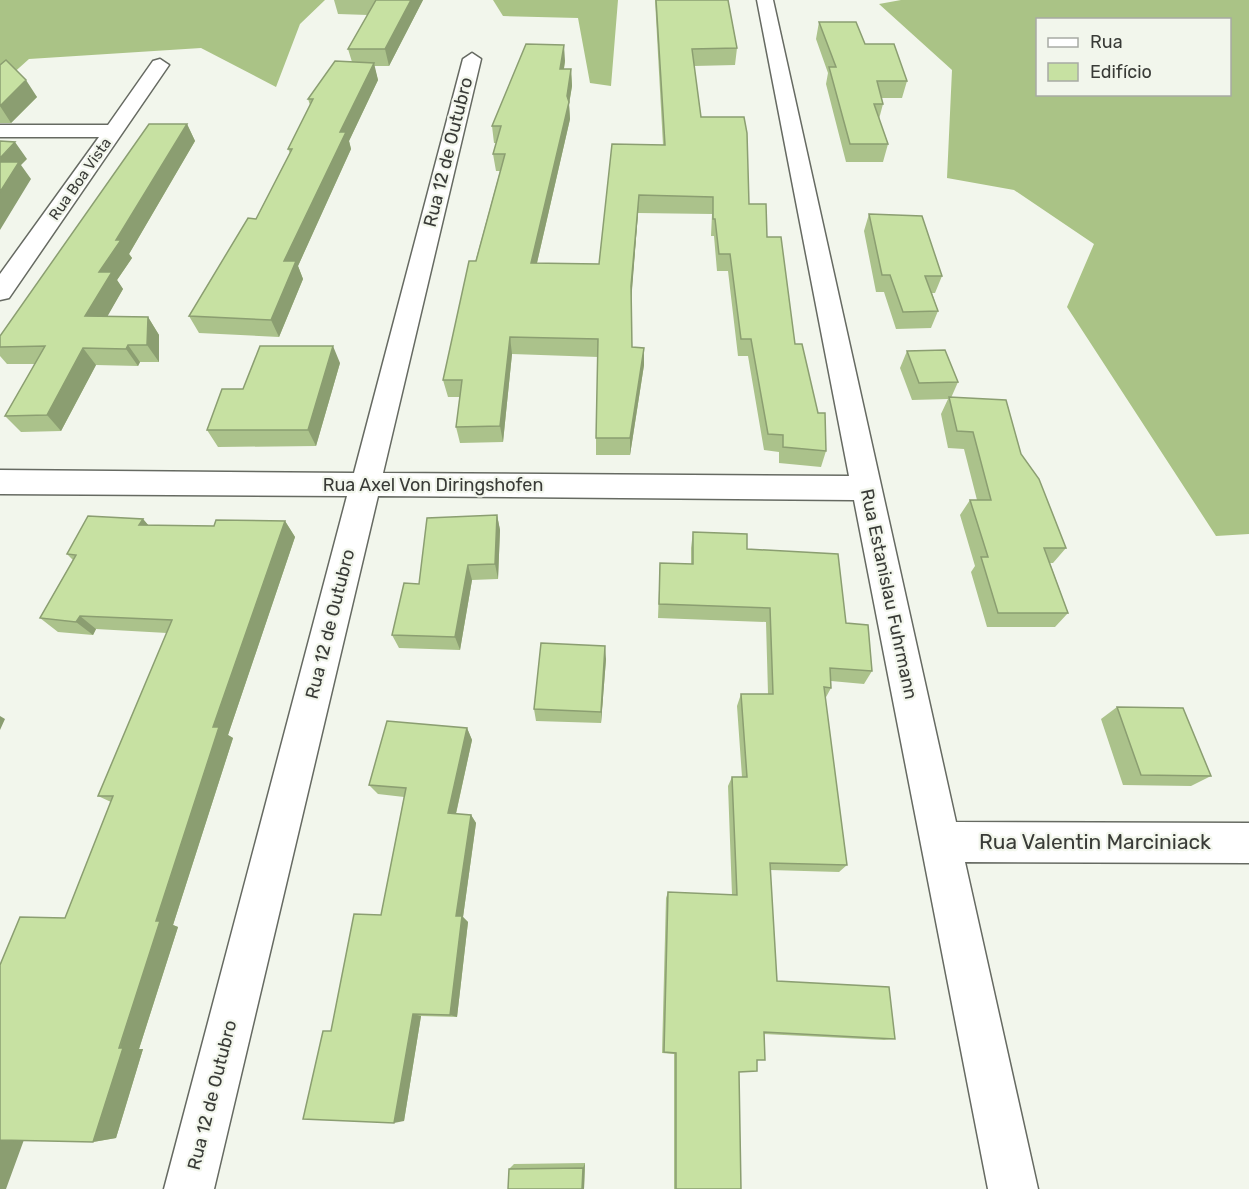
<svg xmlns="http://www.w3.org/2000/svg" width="1249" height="1189" viewBox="0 0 1249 1189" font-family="Rubik,sans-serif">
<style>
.forest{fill:#aac386;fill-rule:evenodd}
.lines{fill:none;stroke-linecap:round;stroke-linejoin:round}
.minor-casing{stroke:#666a62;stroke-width:3}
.minor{fill:#fff;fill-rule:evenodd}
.wall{fill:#abc28b}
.shaded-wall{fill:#8b9e71}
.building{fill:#c7e1a2;stroke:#8b9e71;stroke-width:1.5}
.labels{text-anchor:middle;stroke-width:4.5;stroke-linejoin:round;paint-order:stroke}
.far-street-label{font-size:15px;fill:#393b37;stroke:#f2f6ec}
.street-label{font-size:18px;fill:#393b37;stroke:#f2f6ec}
.near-street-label{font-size:21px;fill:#393b37;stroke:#f2f6ec}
</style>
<rect width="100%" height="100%" fill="#f2f6ec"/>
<path class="forest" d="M0,0H325L300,24L276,87L201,48L29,59L0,85Z
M493,0H618L611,86L590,83L578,18L503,16Z
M901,0H1249V534L1216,536L1067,307L1094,244L1014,190L947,178L952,70L879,4ZM1038,20H1230V94H1038Z"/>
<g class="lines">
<g class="minor-casing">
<path id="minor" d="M757,0H773L956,822L1249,823V863L965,862L1038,1189H988L854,500L378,496L214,1189H164L347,496L0,494V470L354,473L463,59L472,53L481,59L383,473L849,476Z
M160,59L169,65L9,298L0,300V274L99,137H0V125H108L153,61Z"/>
</g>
<use href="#minor" class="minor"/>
</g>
<path class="wall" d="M334,0H423L389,66H374L378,80L349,141L351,149L298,266L303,279L279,337L199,333L189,316L256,219L290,153L288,149L310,105L308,99L352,62L348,49L368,15L338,14Z
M655,0H728L737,48L735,65L694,66L701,117L767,237L795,344L826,451L821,467L779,463V452L764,450L748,356H738L728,271H717L714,236H711L712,214L638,213L631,300L632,347L644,348V365L630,455H596V438L598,357L512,354L503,442L460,443L456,427L460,397H448L443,380L500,171H496L493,154L496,143H494L492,126L565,61L564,69H571L572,86L569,104L570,119L537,263L599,264L663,145Z
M819,22L865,44L907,81L902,98H881L883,104L879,119L888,144L883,162H846L826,84L828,73L816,39Z
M0,65L37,97L11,123H0Z
M187,124L195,141L129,254L132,258L117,280L123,289L107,316L148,317L159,335V362H140L138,366L96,365L61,431L21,432L5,416L35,364H7L0,356V336Z
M869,214L942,276L935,293H932L938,311L931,328L896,329L884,292H876L864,231Z
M907,351L958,382L951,398L1021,454L1066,548L1053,563H1050L1068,613L1055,627H987L971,572L975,566L960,515L970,500H977L964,449L948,448L941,414L948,399L912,400L900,368Z
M340,363L316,446L218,447L207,430L243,389Z
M497,515L500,530L498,579L472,580L460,650L399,648L392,635L419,584Z
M143,519L148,525L214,526L285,521L295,537L228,735L233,738L173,925L178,927L139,1049H143L116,1138L93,1142L65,918L111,802L98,796L167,633L96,629L93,635L58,632L40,618L73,560L67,554Z
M693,532L747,549L846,623L872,671L864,684L831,681V688L825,699L847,865L839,872L770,870L777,981L895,1039L884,1040L764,1034L765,1060H757L739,1072L741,1189H674V1054L662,1053L666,898L668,892L732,895L728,786L732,777H742L737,706L741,694H768L766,622L658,618L660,563L691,564V548Z
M606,659L601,723L536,721L534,709Z
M1117,707L1211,776L1191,786L1123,785L1101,719Z
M467,728L472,740L456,814L471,815L476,823L463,917L468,922L457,1017L421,1016L404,1121L331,1031L381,915L404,797L378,794L369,785Z
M585,1163L584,1189L509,1169L514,1164Z"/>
<path class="shaded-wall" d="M411,0H423L389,66L385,49Z
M564,45L565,61L561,86L560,69Z
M374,63L378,80L349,141L351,149L298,266L303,279L279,337L271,320L284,261L340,132Z
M571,69L572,86L569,104L570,119L533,280L531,263L567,96Z
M26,80L37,97L11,123L0,106Z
M187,124L195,141L129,254L132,258L117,280L123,289L98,333L85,316L99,272L116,240Z
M15,142L27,159L21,165L31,179L0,230V158Z
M639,195L638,213L631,303V286Z
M148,317L159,335V362L147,345Z
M510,337L512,354L503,442L500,426Z
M128,345L140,362L138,366L126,349Z
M333,346L340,363L316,446L308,430Z
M83,348L96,365L61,431L47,415Z
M644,348V365L630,455V438Z
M497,515L500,530L498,579L495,564Z
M143,519L156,534L139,525Z
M285,521L295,537L228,735L233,738L173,925L178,927L139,1049H143L116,1138L93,1142L156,921L213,727Z
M468,565L472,580L460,650L455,637Z
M80,616L96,629L93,635L76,622Z
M605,646L606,659L601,723V712Z
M0,716L5,719L0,730Z
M467,728L472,740L454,822L448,813Z
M471,815L476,823L463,917L468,922L457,1017L450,1015L456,916Z
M413,1014L421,1016L404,1121L394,1123Z
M25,1137L6,1189H0V1139Z
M585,1163L584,1189H582L583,1168Z"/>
<path class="building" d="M376,0H411L385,49H348Z
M656,0H728L737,48L692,49L701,117H744L747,133L749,204H766L767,237H781L795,344H802L818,413H825L826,451L783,447V435L768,434L751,339H741L730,254H719L715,219H713V197L639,195L631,286L632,347L644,348L630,438H596L598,339L510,337L500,426L456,427L462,380H443L469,261H476L505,154H493L501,126H492L526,44L564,45L560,69H571L567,96L569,102L531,263L599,264L612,144L665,145Z
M819,22H856L865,44H894L907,81H877L883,104H874L888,144H850L829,67H836Z
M6,60L26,80L0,106V65Z
M335,61L374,63L340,132H346L284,261H296L271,320L189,316L248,218L256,219L292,149H288L313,99H308Z
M149,124H187L116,240H121L99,272H112L85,316L148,317L147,345H128L126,349L83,348L47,415L5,416L45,346L0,347V336Z
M0,141L15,142L0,158Z
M0,162H19L0,192Z
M869,214L922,216L942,276H925L938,311L903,312L890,275H882Z
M260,346H333L308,430H207L222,389H243Z
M945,350L958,382L919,383L907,351Z
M949,397L1006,400L1021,454L1039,479L1066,548H1044L1068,613H998L981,557H988L970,500H991L973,432L957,431Z
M497,515L495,564L468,565L455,637L392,635L404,583L419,584L427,518Z
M88,516L143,519L139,525L214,526L216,520L285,521L213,727H219L156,921H160L119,1048H123L93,1142L0,1140V965L20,917L65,918L113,796H98L172,620L80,616L76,622L40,618L76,555L67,554Z
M693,532L747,534V549L838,554L846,623L868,625L872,671L830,668L831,688L824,687L847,865L770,863L777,981L889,987L895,1039L764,1032L765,1060H757V1071L739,1072L741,1189H676V1053L664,1052L668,892L737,895L732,777H747L741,694H773L770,608L659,604L660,563L693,564Z
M541,643L605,646L601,712L534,709Z
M1117,707L1183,708L1211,776L1141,775Z
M387,721L467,728L448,813L471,815L456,916H462L450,1015L413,1014L394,1123L303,1119L323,1031H331L354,914L381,915L406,788L369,785Z
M583,1168L582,1189H508L509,1169Z"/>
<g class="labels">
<g class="far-street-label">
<text transform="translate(80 179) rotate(-55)" y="5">Rua Boa Vista</text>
</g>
<g class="street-label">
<text transform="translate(448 152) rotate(-76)" y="6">Rua 12 de Outubro</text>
<text x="433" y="491">Rua Axel Von Diringshofen</text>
<text transform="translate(889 594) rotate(78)" y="6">Rua Estanislau Fuhrmann</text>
<text transform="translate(330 624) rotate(-76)" y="6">Rua 12 de Outubro</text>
<text transform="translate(212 1095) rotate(-76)" y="6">Rua 12 de Outubro</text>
</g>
<g class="near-street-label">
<text x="1095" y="849">Rua Valentin Marciniack</text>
</g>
</g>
<rect x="1036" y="18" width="195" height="78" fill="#f2f6ec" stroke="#a8aba4" stroke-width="1.5"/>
<rect x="1048" y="38" width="30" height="9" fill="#ffffff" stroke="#a8aba4" stroke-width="1.5"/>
<text x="1090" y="48" font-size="18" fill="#393b37">Rua</text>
<rect x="1048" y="63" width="30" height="18" fill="#c7e1a2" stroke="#a8aba4" stroke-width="1.5"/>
<text x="1090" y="78" font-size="18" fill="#393b37">Edifício</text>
</svg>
